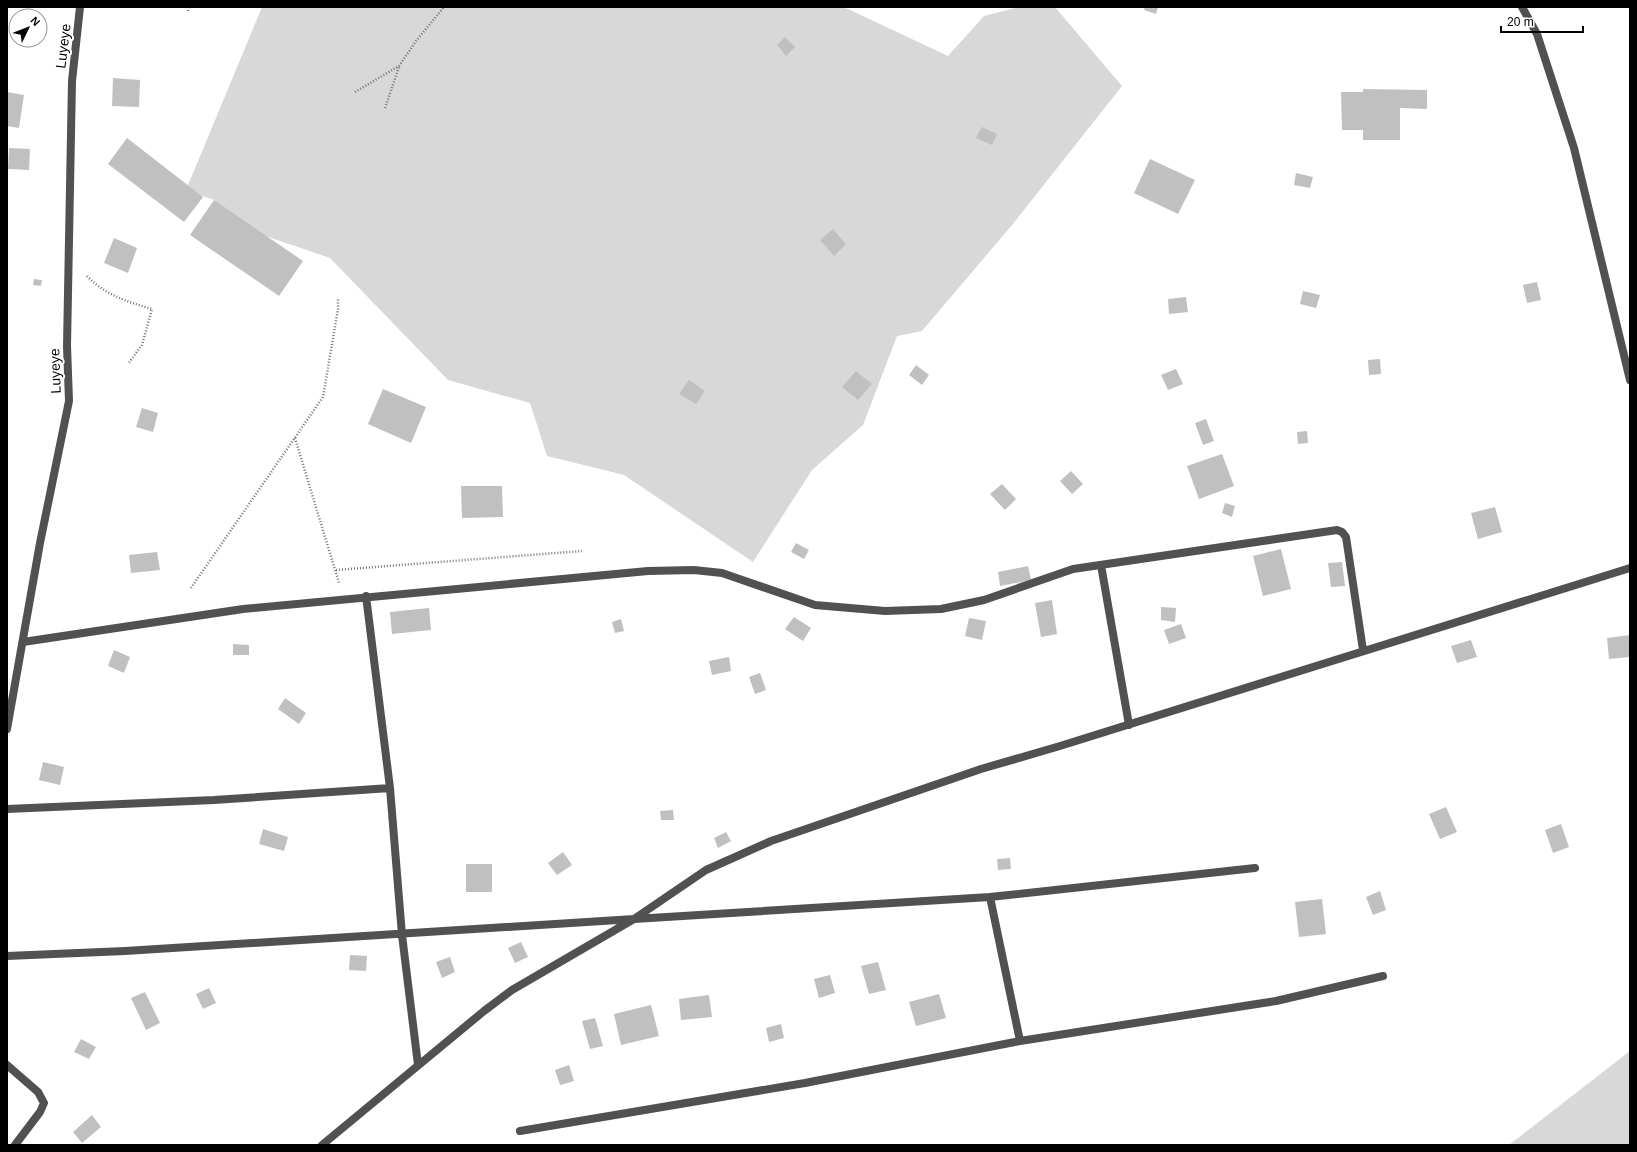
<svg xmlns="http://www.w3.org/2000/svg" width="1637" height="1152" viewBox="0 0 1637 1152" font-family="Arial,sans-serif">
<style>
.green{fill:#d8d8d8}
.building{fill:#c0c0c0}
.lines{fill:none;stroke-linecap:round;stroke-linejoin:round}
.path{stroke:#737373;stroke-width:2.5;stroke-dasharray:1 2;stroke-linecap:butt}
.minor{stroke:#515151;stroke-width:8}
.tertiary{stroke:#515151;stroke-width:8}
.labels{text-anchor:middle;stroke-width:4;stroke-linejoin:round;paint-order:stroke}
.street-label{font-size:14px;fill:#000;stroke:#fff}
</style>
<rect width="100%" height="100%" fill="#fff"/>
<path class="green" d="M262,7H839L848,9L948,56L984,16L1019,7H1055L1122,86L1012,225L922,331L897,336L863,425L812,470L753,562L624,475L547,456L530,403L448,380L330,258L254,232L214,200L186,190Z
M1630,1051V1145H1509Z"/>
<path class="building" d="M1145,7H1158L1156,14L1144,10Z
M785,37L795,47L786,56L777,45Z
M113,78L140,80L139,107L112,106Z
M1363,89L1427,90V109L1400,108V140H1363V130H1342L1341,92H1363Z
M7,92L24,95L19,128L7,126Z
M982,127L997,134L992,145L976,138Z
M127,138L203,197L184,222L108,164Z
M9,148L30,149L29,170L8,169Z
M1150,159L1195,180L1178,214L1134,193Z
M1296,173L1313,177L1310,188L1294,185Z
M214,200L303,261L279,296L190,235Z
M833,229L846,244L834,256L820,240Z
M114,238L137,248L128,273L104,263Z
M34,279L42,280L41,286L33,285Z
M1537,282L1541,300L1527,303L1523,285Z
M1303,291L1320,295L1316,308L1300,304Z
M1186,297L1188,312L1169,314L1168,299Z
M1380,359L1381,374L1369,375L1368,360Z
M916,365L929,375L922,385L909,375Z
M1176,369L1183,384L1168,390L1161,375Z
M856,371L872,384L858,400L842,387Z
M689,380L705,391L696,404L679,394Z
M383,389L426,407L411,443L368,424Z
M142,408L158,413L153,432L136,427Z
M1206,419L1214,441L1203,445L1195,423Z
M1307,431L1308,443L1298,444L1297,432Z
M1222,454L1234,486L1199,499L1187,466Z
M1071,471L1083,484L1072,494L1060,481Z
M1002,484L1016,499L1005,510L990,494Z
M461,486H502L503,517L462,518Z
M1225,503L1235,506L1232,517L1222,513Z
M1495,507L1502,532L1478,539L1471,513Z
M796,543L809,550L804,559L791,552Z
M1281,549L1291,589L1263,596L1253,556Z
M157,552L160,570L131,573L129,555Z
M1342,562L1345,586L1331,587L1328,563Z
M1028,566L1031,580L1000,586L998,572Z
M1052,600L1057,634L1041,637L1035,603Z
M1161,607L1176,608L1175,622L1161,620Z
M429,608L431,630L392,634L390,612Z
M794,617L811,628L803,641L785,629Z
M969,618L986,621L982,640L965,636Z
M621,619L624,631L615,633L612,622Z
M1181,624L1186,638L1169,644L1164,630Z
M1630,635V657L1609,659L1607,638Z
M1471,640L1477,657L1457,663L1451,646Z
M233,644L249,645V655H233Z
M114,650L130,657L124,673L108,666Z
M729,657L731,671L712,675L709,661Z
M760,673L766,690L755,694L749,677Z
M285,698L306,713L299,724L278,709Z
M43,762L64,767L60,785L39,780Z
M1446,807L1457,832L1440,839L1429,814Z
M673,810L674,820H661L660,811Z
M1561,824L1569,847L1553,853L1545,830Z
M263,829L288,837L284,851L259,844Z
M726,832L731,841L718,848L714,838Z
M563,852L572,865L557,875L548,863Z
M1010,858L1011,869L998,870L997,859Z
M466,864H492V892H466Z
M1380,891L1386,910L1373,915L1366,897Z
M1322,899L1326,934L1299,937L1295,902Z
M521,942L528,957L515,963L508,948Z
M350,955L367,956L366,971L349,970Z
M450,957L455,972L442,978L436,962Z
M878,962L886,990L869,994L861,966Z
M830,975L835,993L819,998L814,979Z
M209,988L216,1003L203,1009L196,994Z
M145,992L160,1023L146,1030L131,998Z
M939,994L946,1018L916,1026L909,1002Z
M709,995L712,1017L681,1020L679,999Z
M651,1005L659,1036L621,1045L614,1014Z
M595,1018L603,1046L590,1049L582,1021Z
M781,1024L784,1038L769,1042L766,1028Z
M81,1039L96,1047L89,1059L74,1052Z
M569,1065L574,1081L560,1085L555,1070Z
M92,1115L101,1127L82,1143L73,1132Z"/>
<g class="lines">
<path class="path" d="M188,11L189,7
M355,92L399,66L416,41L444,7
M385,108L399,67
M87,276C105,295 128,302 152,309L142,345L128,364
M295,438L339,583
M336,570L582,551
M191,588L323,397L338,309V298"/>
<path class="minor" d="M1522,7L1537,34L1574,148L1630,380
M1101,565L1129,725
M366,596L390,788L402,935L418,1065
M23,642L243,609L648,571L694,570L722,573L815,605L885,611L941,609L984,600L1073,569L1337,530L1342,532L1346,537L1363,650
M7,809L214,800L390,788
M990,897L1020,1041
M7,956L125,951L634,919L706,870L771,841L981,769L1060,746L1630,568
M7,1065L38,1092L44,1103L40,1112L15,1145
M520,1131L805,1083L1020,1041L1276,1001L1383,976
M322,1145L484,1011L512,990L634,919L990,897L1255,868"/>
<path class="tertiary" d="M7,729L40,543L69,401L67,346L72,81L80,7"/>
</g>
<g class="labels">
<g class="street-label">
<text transform="translate(63 46) rotate(-83)" y="5">Luyeye</text>
<text transform="translate(55 371) rotate(-92)" y="5">Luyeye</text>
</g>
</g>
<rect width="1637" height="1152" fill="none" stroke="#000000" stroke-width="16"/>
<g transform="translate(28 28) rotate(47)"><circle r="19" fill="#ffffff" stroke="#999999"/>
<path d="M0-3L7 15L0 10L-7 15Z" fill="#000000"/>
<text y="-6" font-size="11" font-weight="bold" text-anchor="middle" fill="#000000">N</text>
</g>
<path d="M1501 26v6h82v-6" fill="none" stroke="#000000" stroke-width="2"/>
<text x="1507" y="26" font-size="12" fill="#000000" stroke="#ffffff" stroke-width="3" paint-order="stroke">20 m</text>
</svg>
